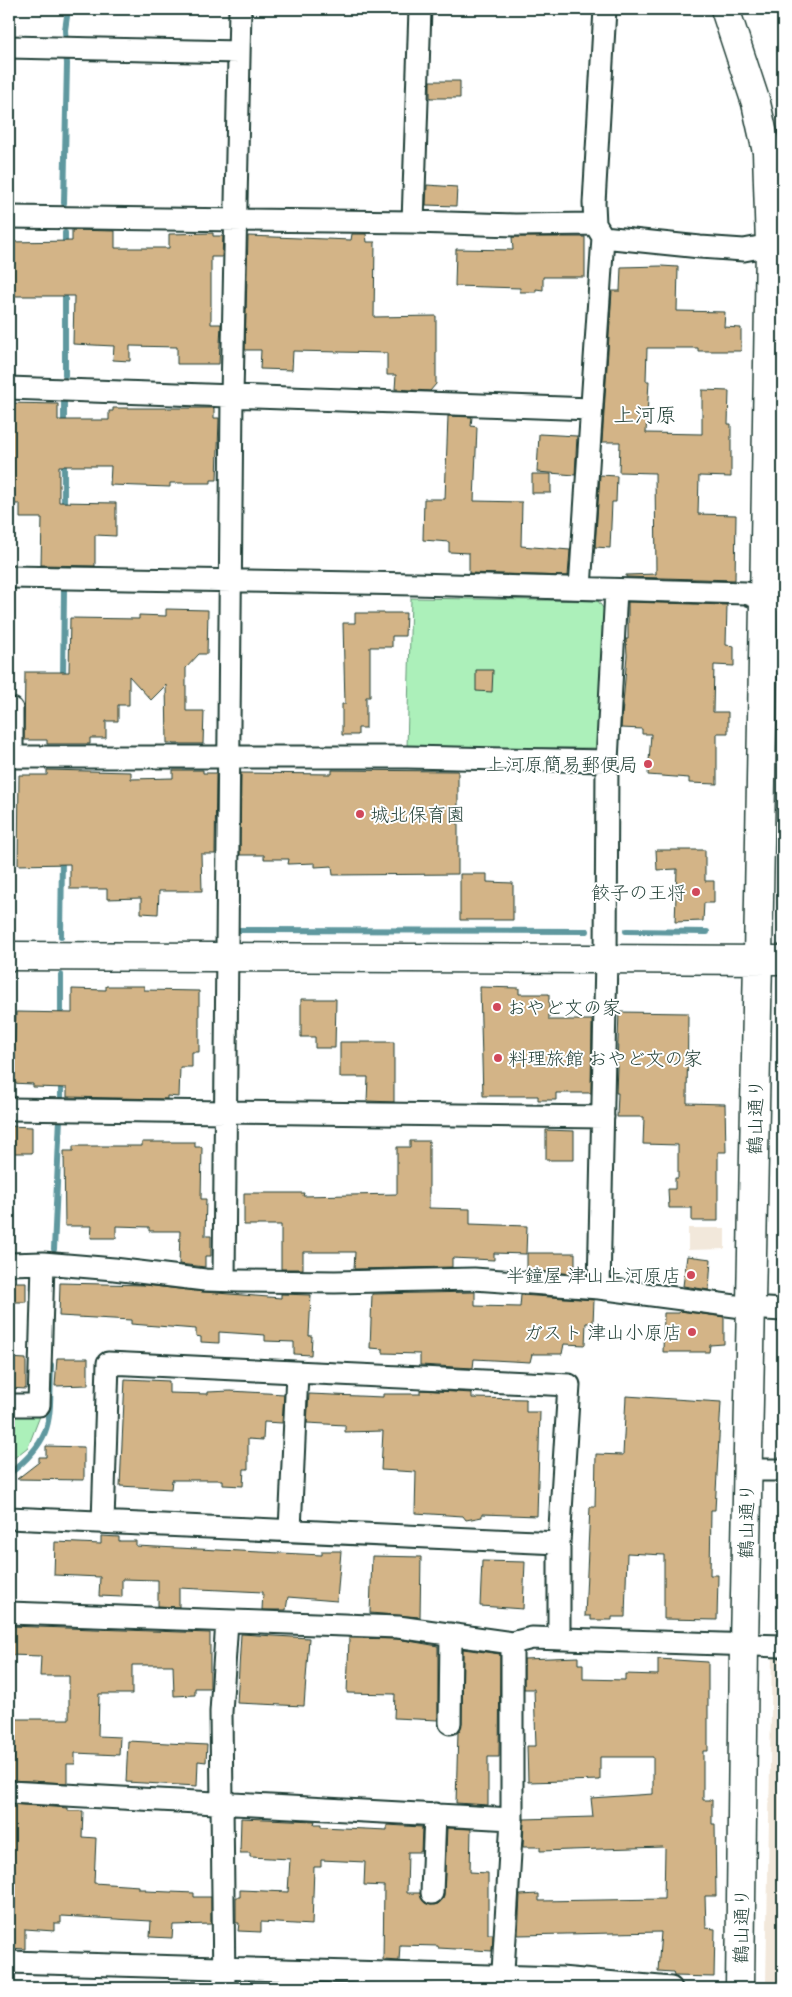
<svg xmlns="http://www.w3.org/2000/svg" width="792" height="1997" viewBox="0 0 792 1997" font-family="Dekko,'Klee One',sans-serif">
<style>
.built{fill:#f2e8db}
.green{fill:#acf0ba;stroke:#669677}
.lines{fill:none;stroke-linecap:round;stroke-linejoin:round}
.stream{stroke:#5e989f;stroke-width:6}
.building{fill:#d3b487;stroke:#1f3d34}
.minor-casing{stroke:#1f3d34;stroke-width:25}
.tertiary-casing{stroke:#1f3d34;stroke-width:31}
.secondary-casing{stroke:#1f3d34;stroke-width:31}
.minor{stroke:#fff;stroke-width:21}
.tertiary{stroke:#fff;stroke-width:28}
.secondary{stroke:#fff;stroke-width:28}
.poi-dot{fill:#d1495b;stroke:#fff;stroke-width:2}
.labels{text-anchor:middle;stroke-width:4;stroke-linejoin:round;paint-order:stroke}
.poi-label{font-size:19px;fill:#1f3d34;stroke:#fff;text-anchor:end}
.street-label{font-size:19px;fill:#1f3d34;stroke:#fff}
.quarter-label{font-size:21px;fill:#1f3d34;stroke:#fff}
</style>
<rect width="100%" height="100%" fill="#fff"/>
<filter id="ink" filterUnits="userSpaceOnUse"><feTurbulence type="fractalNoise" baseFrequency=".02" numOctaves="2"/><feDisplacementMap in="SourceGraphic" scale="10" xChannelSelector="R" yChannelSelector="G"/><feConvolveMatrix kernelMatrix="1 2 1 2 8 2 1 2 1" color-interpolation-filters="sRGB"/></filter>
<g filter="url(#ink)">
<path class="built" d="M688,1228H725V1249L688,1250Z
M772,1655H783V1984H766Z"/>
<path class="green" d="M411,598L598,601L608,615L601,742L596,748H407Z
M9,1415L40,1416L28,1447L9,1462Z"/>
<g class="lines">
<path class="stream" d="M64,203L67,64L65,30L68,9
M65,233V249
M65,289V375
M64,427V398
M64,510V460
M63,679L64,590
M237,930L587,931
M626,931L707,932
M61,936L62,857
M61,975V1022
M61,1082V1102
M54,1249L60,1118
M9,1474C56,1437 49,1420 51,1365"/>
</g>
<path class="building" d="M430,81H460V98H430Z
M427,185L457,187L456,206L426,205Z
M72,230L115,231V248H169V234L213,233V236H223L222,257H211V324H221L219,364H177V347L130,346V361L113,360L114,346L73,344L74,296H9V242L72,241Z
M352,234H366L367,242H375L374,317L436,316V384L430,391L395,389L396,375H387V353L293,351L292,370L260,369L261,350H245L248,236L351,240Z
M512,237H585V277H543V290L536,289V292H520V288L455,286L456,249L513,250Z
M661,266L678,267L677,311L725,312L724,327L741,328V351H698V348H647L646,381H649L646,433L702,434V390L729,391L728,424H731V477L699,476L698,514L736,515L735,580L626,577V575L656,574L655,473L619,472L620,442H602L612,291H620L621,267Z
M9,403L58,404V420H109V411H113V408H214V418H219L217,480H211V483H170V487L110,485L111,466H59V502L116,503V536L95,535V566L41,565L42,518H20V504H9Z
M448,416L472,417L471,426L477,427L474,501L522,502L521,546L570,550L568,576L469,573V553L449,552V542L423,540L424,499H445Z
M539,434L577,436L575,475L537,472Z
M532,474H551V493H532Z
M600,475L617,476L616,502H612L610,548L595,547Z
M628,602L727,605L726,645L734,646V666L714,665L713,712H728V733H717V784L689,783V778L648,775L651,734H642V729L621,728L627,655L626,639H628Z
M166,609L208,610L207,654H199L186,668V711H204L203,744H173V743H167L166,685L151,700L129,676V705H118V721H106V738H90V744H47V740H24L25,672H69L70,618L139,619V615L166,616Z
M355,613H406L405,636H392V647H370V697H366V728H358V735H342V704H345L343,623H355Z
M476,670H493L492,692L476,691Z
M47,770L131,772V779L173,778V770H203V773H216L215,854H201L202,891H159L158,914L141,913V898L107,899V889H70V864L18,865L19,775H47Z
M332,770L458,771V874L333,875L332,866L315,867V863L288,864L289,859H264V855H240L241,773L332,774Z
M656,850H705V881H714V903H704L703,921L675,922L677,869L657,870Z
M460,874H487V882L513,883V920H460Z
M106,986H144V990L199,991V1052H192V1067H180L179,1097L167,1096V1099L67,1097V1088L33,1087V1084L10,1083V1059H14L16,1012L72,1013V989L106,990Z
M480,987L519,988V994H549V1020H592L591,1093H556V1100H538V1096H483Z
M301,999H336L335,1048H315V1037H301Z
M619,1012L688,1013L687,1103L725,1104L726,1152H718V1221H692V1208H669L668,1189H675V1178H678V1145L643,1144L644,1117H617L618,1093H616Z
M340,1042H394V1102L367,1101L368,1077H340Z
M9,1126L32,1127V1153H9Z
M546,1130L574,1131V1160H546Z
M410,1141H429V1208L470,1209V1224L527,1226L526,1254L494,1253V1260L452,1258V1267L354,1269L355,1252H303V1269H281V1225H244V1193H304L303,1196L397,1194V1147H410Z
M142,1142H195V1147H202L201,1199H206L205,1236H211V1256H205V1267L179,1264L180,1231H149V1227L116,1226V1238H91L92,1226H65L64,1151H73V1146H142Z
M527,1253H575V1274L527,1270Z
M687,1256L711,1259L709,1290L683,1286Z
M9,1282H26V1302H9Z
M60,1283L146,1285L204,1292L281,1298V1294L311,1295L309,1336H312L311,1355L294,1354V1342L265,1341V1335L219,1332V1343L201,1342V1337L196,1336V1329L131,1324V1320L59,1316Z
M475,1292V1306L520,1307L521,1295L594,1300L593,1323H586L585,1345L564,1344L562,1354H532L530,1362L474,1359L473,1368L420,1365V1354L383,1353V1349L370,1348L372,1294Z
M680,1311L724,1317V1344L710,1345L709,1352H663L664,1313H679Z
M9,1358L26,1359V1389L9,1388Z
M57,1358H88V1385L55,1386Z
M125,1379L169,1381V1393L208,1394V1392L230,1391L284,1394L282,1423L264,1422L263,1440L248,1439V1469H244L243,1486L223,1485V1480H172L171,1489L120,1486Z
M420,1390L472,1393V1398L526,1399V1412H540L537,1516L482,1514V1517L466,1520L463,1516L415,1513L416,1472L381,1470L383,1431L345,1432V1425L307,1423L309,1394L383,1397V1394H420Z
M626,1396L721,1402L715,1510H711L710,1575H718L717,1620L664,1619V1555L627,1553L625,1617H612V1620H591V1616H585L590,1507H595L596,1454L623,1455Z
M46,1446L84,1447V1480L17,1479L39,1462V1457H46Z
M101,1536L119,1537V1541H136V1546L322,1555V1551H341L337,1601L288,1597L286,1610H262L263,1592L179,1588V1607L158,1606V1580L122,1579V1597L99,1596L100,1577L54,1575L55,1542L101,1544Z
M372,1556L421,1557L420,1617L370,1613Z
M482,1561L525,1562L523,1609L480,1606Z
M9,1626L210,1633V1688H195V1695L174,1696L173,1665H132V1694H99L98,1736L120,1737L119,1755L75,1753V1764H67V1783L9,1780V1760H14L16,1719H69V1676H40L41,1656L9,1655Z
M241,1634L309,1638L304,1706L237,1703Z
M349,1638L397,1639L438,1646V1720L394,1718L395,1694L347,1693Z
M463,1649L500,1654L499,1757H488V1805L456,1803L458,1732L462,1723Z
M578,1657V1664H583V1679L625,1680V1674L658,1675V1659L708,1662V1751H703V1800H712V1824H715L716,1896H705L706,1928L715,1929L714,1977L674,1976L673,1972L658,1971L661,1932L518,1935L520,1895L539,1894V1901L664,1899L665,1849L663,1847L540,1851V1847H523L524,1819L593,1817L591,1798L653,1794V1757H600V1780L528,1782L527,1746H536L534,1689H524V1659Z
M128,1741L207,1745L206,1762L198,1761L197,1786L126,1782Z
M9,1804L68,1808V1811H83L82,1837L96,1838L94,1883L139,1886V1889H146V1891L194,1893V1897H211V1924L173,1925L172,1938L150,1937L151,1921L61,1916V1923H54V1931L25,1929V1949L9,1948Z
M241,1818L315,1821L314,1824H321V1827L387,1830V1825L422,1827L421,1852H408L407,1893H420L425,1903L431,1905L438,1904L443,1899L444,1894L447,1828L471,1829L470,1872L488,1873V1934H493L492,1951L438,1948V1946L400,1945L399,1961L383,1960L384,1886L364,1885L365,1862L321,1860V1867H314L312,1925L261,1922V1932L238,1931L239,1923H236V1897H240V1890L288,1892L290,1859L250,1857V1853H240Z"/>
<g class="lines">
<g class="minor-casing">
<path id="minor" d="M9,47L239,52
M9,217L413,222L515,225L595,224
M413,222L420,9
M603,237L700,247L744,250L770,245
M9,388L591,409
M9,577L415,584L746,593L764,600H783
M580,588L603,237L595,224L594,203L605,9
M12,709V757
M9,757H407L607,761
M9,1109L603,1117
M9,1264L43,1263L114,1269L205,1280L239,1281L335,1282L474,1279L599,1288L750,1308L783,1310
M224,1280L232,396L240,9
M599,1288L606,959L607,761L616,590
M9,1405H39L43,1263
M747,1470H783
M9,1518L559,1543
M103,1522L108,1363L569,1385L559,1543V1639
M290,1530L297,1373
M9,1613L398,1627L512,1643L532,1638L783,1646
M450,1723L451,1634
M9,1792L512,1819
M432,1893L435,1814
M9,1962L561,1978L671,1988
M224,1988L221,1712L227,1621
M502,1988L512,1819V1643"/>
</g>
<g class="tertiary-casing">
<path id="tertiary" d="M9,956L783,960
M740,1988L744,1645L758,959L770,245"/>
</g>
<g class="secondary-casing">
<path id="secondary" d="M725,9L756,103L767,152L770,245H783"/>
</g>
<use href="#minor" class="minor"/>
<use href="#tertiary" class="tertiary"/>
<use href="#secondary" class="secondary"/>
</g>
</g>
<g class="poi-dot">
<circle cx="648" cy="764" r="5"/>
<circle cx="360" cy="814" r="5"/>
<circle cx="696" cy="892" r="5"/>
<circle cx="497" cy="1007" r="5"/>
<circle cx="498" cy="1058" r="5"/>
<circle cx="691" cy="1275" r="5"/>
<circle cx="692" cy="1332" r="5"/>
</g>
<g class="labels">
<g class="poi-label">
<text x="638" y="771">上河原簡易郵便局</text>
<text x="370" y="821" text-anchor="start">城北保育園</text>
<text x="686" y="899">餃子の王将</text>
<text x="507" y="1014" text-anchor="start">おやど文の家</text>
<text x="508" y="1065" text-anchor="start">料理旅館 おやど文の家</text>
<text x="681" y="1282">半鐘屋 津山上河原店</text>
<text x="682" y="1339">ガスト 津山小原店</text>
</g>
<g class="street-label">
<text transform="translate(755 1117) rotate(-89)" y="7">鶴山通り</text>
<text transform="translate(746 1521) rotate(-89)" y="7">鶴山通り</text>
<text transform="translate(741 1926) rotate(-89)" y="7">鶴山通り</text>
</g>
<g class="quarter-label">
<text x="645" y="422">上河原</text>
</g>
</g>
<rect width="792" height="1997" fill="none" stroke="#fff" stroke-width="30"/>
<rect x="15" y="15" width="762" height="1967" fill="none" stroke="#1f3d34" stroke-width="2" filter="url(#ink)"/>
</svg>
